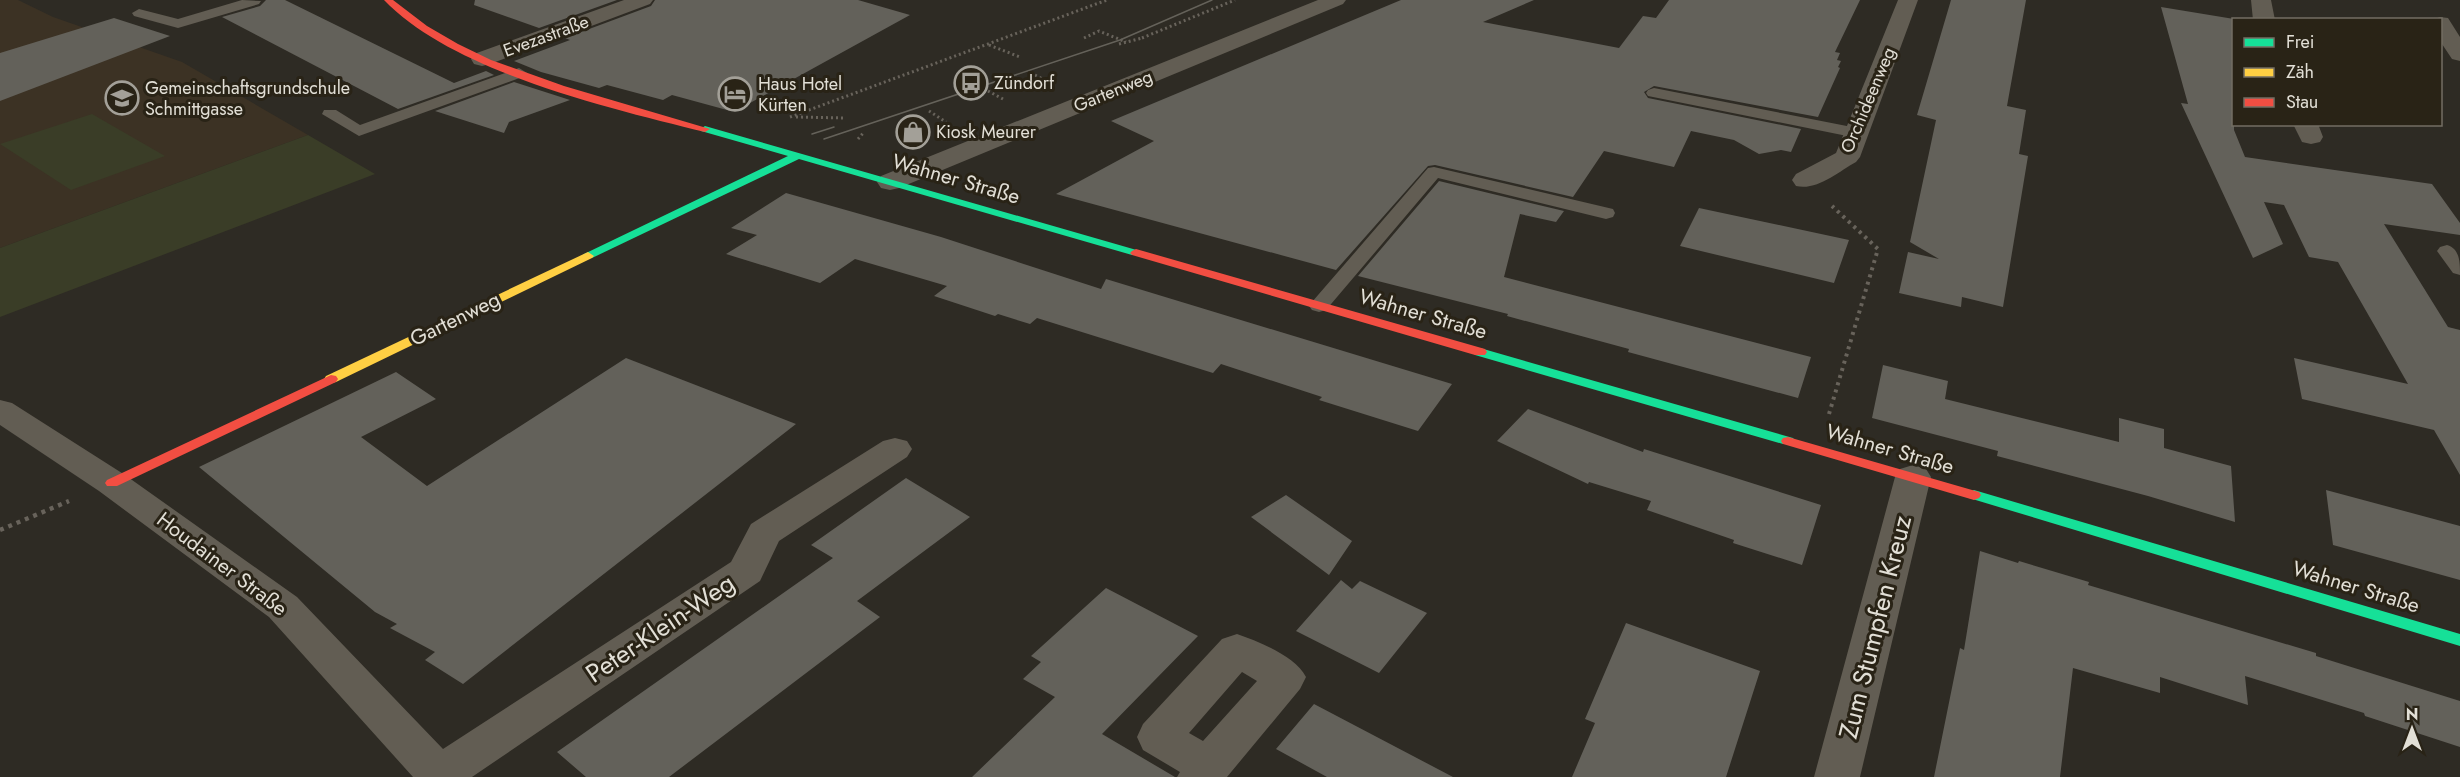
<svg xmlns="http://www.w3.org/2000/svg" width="2460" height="777" viewBox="0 0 2460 777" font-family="Jost,sans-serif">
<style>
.education{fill:#3c3224}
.green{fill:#3a3d27}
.building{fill:#63615a}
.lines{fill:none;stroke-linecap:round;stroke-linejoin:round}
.path-far2{stroke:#68635b;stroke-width:3;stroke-dasharray:2 3;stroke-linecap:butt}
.path-far1{stroke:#68635b;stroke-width:4;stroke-dasharray:3 4.5;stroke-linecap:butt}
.path{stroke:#68635b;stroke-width:4.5;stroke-dasharray:4 5;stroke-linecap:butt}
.lane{fill:#625d53;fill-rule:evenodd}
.street{fill:#625d53;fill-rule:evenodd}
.fast{fill:#16e098;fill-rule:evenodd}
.slow{fill:#ffcf43;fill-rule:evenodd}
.jam{fill:#f24e42;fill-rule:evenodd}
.tram{stroke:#65625a;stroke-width:1.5}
.labels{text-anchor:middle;stroke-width:6;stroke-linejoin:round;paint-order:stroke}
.far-street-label{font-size:18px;fill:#e2dfd6;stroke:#292316}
.far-poi-label{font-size:18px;fill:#e2dfd6;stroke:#292316;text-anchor:start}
.street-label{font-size:21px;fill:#e2dfd6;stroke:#292316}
.near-street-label{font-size:26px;fill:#e2dfd6;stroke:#292316}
</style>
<rect width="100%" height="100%" fill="#2e2b24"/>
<path class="education" d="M0,0H18L53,17L182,62L308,135L0,248Z"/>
<path class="green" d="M92,114L165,156L71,190L0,144Z
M308,135L375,174L0,317V248Z"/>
<path class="building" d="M266,0H285L454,83L486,71L494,75L398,109L222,17L260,6Z
M475,0H617L539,28L474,5Z
M655,0H858L910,15L741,108L727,110L672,95L663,100L607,85L599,88L541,72L514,61L570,40L565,38L651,6Z
M1401,0H1534L1483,22L1619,48L1643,16L1656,18L1669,0H1860L1835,52L1840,53L1837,60L1841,61L1838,67L1840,68L1818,117L1654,86L1644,92L1648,98L1801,129L1791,152L1781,150L1759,154L1734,140L1691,131L1674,167L1604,151L1573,197L1435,165L1428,166L1336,270L1056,194L1154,141L1111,121Z
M1951,0H2026L2007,106L2026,110L2019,154L2028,156L2003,307L1962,297L1961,307L1899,293L1908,252L1939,259L1910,242L1936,120L1917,115Z
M2161,7L2234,19V130L2245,157L2432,184L2460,223V235L2384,224L2448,327L2460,330V475L2434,430L2302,399L2294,358L2408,384L2338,262L2309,257L2284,205L2264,202L2283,244L2253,258L2181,103L2188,104Z
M114,18L170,36L0,101V53Z
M514,82L570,100L509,122L504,133L435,111Z
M1439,181L1564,211L1556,222L1520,214L1504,277L1811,357L1798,398L1628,352L1629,349L1507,316L1508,314L1358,276Z
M786,193L941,237L1101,289L1106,279L1452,384L1418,431L1319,400L1322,397L1221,364L1213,373L1037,318L1030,324L998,314L995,316L934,296L947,286L855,259L820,283L726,254L757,235L731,228Z
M1699,208L1849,240L1834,283L1680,246Z
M626,358L796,424L463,684L425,660L435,652L390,628L397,624L375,612L199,467L396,372L436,399L361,437L427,486Z
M1883,365L1948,381L1945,399L2119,442V418L2164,429V448L2231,466L2235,522L2148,496L1997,456L1998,451L1872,418Z
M1528,409L1643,452L1644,449L1821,505L1802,565L1733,543L1734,540L1647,510L1651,501L1589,482L1588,484L1497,441Z
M906,478L970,517L857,601L880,617L669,777H586L557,752L833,558L811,545Z
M2326,490L2460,526V580L2333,545Z
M1286,495L1352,541L1329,575L1251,517Z
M1980,551L2018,563L2019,561L2089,582L2088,585L2316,653V656L2460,701V747L2365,716L2364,713L2245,676L2248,705L2160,677V693L2073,668L2060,777H1934L1960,648L1964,650Z
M1341,580L1352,589L1360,581L1427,613L1379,673L1296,631Z
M1106,588L1198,636L1102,734L1175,777H972L1055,697L1023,679L1041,662L1031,656Z
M1626,623L1760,671L1726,777H1572L1595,723L1585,719Z
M1314,704L1453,777H1327L1276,749Z"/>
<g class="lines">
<path class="path-far2" d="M1084,38L1099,31L1126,42
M1142,38L1235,0
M1119,44L1142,38
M989,45L1020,57
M1035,75L1048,82
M988,91L1003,99
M929,111L946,122
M790,117L1107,0
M796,117L845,118
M858,139L864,132"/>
<path class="path-far1" d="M1829,414L1878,249L1832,206"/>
<path class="path" d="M0,530L69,501"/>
<path class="lane" d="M242,0L261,1L259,4L178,28L134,16L132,13L139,9L178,19Z
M519,68L527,73L525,76L359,136L322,114L324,110H336L360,125Z
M1654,88L1857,128L1863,129L1865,133L1863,137L1857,138L1648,96L1646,93L1648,90Z
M1434,167L1613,209L1615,213L1613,217L1606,219L1438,178L1326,310L1319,312L1312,310L1309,306L1312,302L1428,168Z
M2447,245C2460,249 2460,262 2460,275L2453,273L2437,251L2440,247Z"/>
<path class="street" d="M624,0H653L650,4L490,64L482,66L474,64L471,59L474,54Z
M1318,0H1346L1343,4L899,188L890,190L881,188L877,182L881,176Z
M1898,0H1918L1860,157L1856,162C1838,172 1817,191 1796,186L1792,180L1796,174L1836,153Z
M2251,0H2271L2275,20H2253Z
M2440,17L2448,18L2460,37V61L2452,59L2440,41V20H2432Z
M2293,124H2318L2323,137L2320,142L2311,144L2302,142Z
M0,400L12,403L125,475L297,597L443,749L731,562L751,524L883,441L895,438L907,441L912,449L907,457L779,541L760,581L472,777H413L269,617L99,491L0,425Z
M1913,465L1926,469L1931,477L1860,777H1814L1895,477L1900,469Z
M1237,634C1260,642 1295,656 1306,677L1300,689L1227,777H1177L1180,772L1143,750L1137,737L1143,724L1222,639ZM1242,672L1257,681L1203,741L1189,733Z"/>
<path class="fast" d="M705,126L1140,251L1142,253L1140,255H1132L799,159L592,258H584L582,256L584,254L788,156L701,131L700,129Z
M1480,348L1793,438L1795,441L1793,444H1783L1475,355L1473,352L1475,349Z
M1974,490L2460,634V646L1969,498L1967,495L1969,492Z"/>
<path class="slow" d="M588,252L594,256L592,258L336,382L331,383L324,379L326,376Z"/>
<path class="jam" d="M384,0H393L427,26L458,44L491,60L564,86L710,129L705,132C609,108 453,72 384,0Z
M1136,249L1485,349L1487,352L1485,355H1475L1132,255L1130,253L1132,251Z
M331,375L336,376L338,379L336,382L117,486H107L105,483L107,480Z
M1788,437L1979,492L1981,495L1979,498L1974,500L1783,444L1781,441L1783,438Z"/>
<path class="tram" d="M812,134L834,127
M824,139L1120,40L1212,0"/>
</g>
<defs>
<g id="bus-ring" transform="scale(1.725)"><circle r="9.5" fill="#292316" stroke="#a3a098" stroke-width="1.5"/><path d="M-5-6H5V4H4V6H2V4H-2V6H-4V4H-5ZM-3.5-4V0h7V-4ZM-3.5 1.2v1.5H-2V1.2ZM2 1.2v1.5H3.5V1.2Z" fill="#a3a098"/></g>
<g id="hotel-ring" transform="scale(1.725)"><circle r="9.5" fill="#292316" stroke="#a3a098" stroke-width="1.5"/><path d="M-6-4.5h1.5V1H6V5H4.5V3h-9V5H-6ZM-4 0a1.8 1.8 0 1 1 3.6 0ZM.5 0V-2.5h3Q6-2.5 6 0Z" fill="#a3a098"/></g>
<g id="school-ring" transform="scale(1.725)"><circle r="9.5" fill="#292316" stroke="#a3a098" stroke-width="1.5"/><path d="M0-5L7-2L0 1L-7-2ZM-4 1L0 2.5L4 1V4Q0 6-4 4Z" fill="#a3a098"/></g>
<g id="shop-ring" transform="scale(1.725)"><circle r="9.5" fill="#292316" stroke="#a3a098" stroke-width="1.5"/><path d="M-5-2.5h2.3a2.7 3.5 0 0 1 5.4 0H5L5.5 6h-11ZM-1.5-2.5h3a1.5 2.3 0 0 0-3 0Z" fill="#a3a098"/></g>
</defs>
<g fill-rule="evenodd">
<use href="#bus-ring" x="971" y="83"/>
<use href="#hotel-ring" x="735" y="94"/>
<use href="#school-ring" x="122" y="98"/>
<use href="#shop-ring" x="913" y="132"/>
</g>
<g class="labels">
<g class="far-street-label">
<text transform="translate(546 36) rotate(-20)" y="6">Evezastraße</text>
<text transform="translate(1113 91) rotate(-22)" y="6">Gartenweg</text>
<text transform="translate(1868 100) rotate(-67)" y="6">Orchideenweg</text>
</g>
<g class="far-poi-label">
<text x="994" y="89">Zündorf</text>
<text x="758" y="90">Haus Hotel<tspan x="758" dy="21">Kürten</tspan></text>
<text x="145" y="94">Gemeinschaftsgrundschule<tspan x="145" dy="21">Schmittgasse</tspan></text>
<text x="936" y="138">Kiosk Meurer</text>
</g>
<g class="street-label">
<text transform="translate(956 179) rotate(16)" y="7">Wahner Straße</text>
<text transform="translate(1423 314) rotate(16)" y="7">Wahner Straße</text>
<text transform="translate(455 319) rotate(-26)" y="7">Gartenweg</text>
<text transform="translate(1890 449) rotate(16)" y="7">Wahner Straße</text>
<text transform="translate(222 564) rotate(37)" y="7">Houdainer Straße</text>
<text transform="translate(2356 587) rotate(17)" y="7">Wahner Straße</text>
</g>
<g class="near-street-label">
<text transform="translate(1875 627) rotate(-76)" y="9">Zum Stumpfen Kreuz</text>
<text transform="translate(660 628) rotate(-34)" y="9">Peter-Klein-Weg</text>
</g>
</g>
<rect x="2232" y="18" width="210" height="108" fill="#292316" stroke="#736e63" stroke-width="1.5"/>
<rect x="2244" y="38" width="30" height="9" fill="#16e098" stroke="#736e63" stroke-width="1.5"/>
<text x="2286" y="48" font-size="18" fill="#e2dfd6">Frei</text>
<rect x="2244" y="68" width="30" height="9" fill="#ffcf43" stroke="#736e63" stroke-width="1.5"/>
<text x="2286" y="78" font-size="18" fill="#e2dfd6">Zäh</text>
<rect x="2244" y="98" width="30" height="9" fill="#f24e42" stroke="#736e63" stroke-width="1.5"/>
<text x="2286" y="108" font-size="18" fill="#e2dfd6">Stau</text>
<g transform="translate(2412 729)" stroke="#292316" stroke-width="4.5" paint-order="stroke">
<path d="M0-4.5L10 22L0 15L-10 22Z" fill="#e2dfd6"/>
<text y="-9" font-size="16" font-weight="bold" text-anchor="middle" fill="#e2dfd6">N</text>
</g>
</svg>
